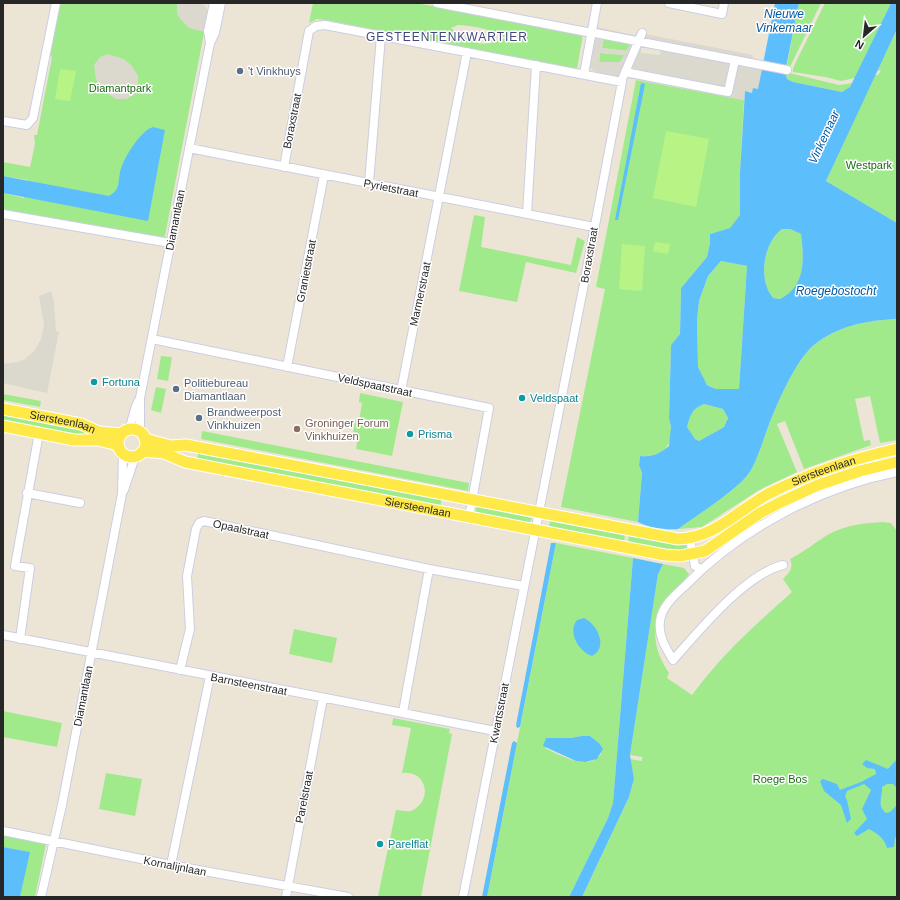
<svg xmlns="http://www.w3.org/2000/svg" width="900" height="900" viewBox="0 0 900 900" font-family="Arial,sans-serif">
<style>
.green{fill:#a1ea8c;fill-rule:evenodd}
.pitch{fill:#b8f386}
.plaza{fill:#dbd8ce;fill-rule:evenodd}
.water{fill:#5cbffb;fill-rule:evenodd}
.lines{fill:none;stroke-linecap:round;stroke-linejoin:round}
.minor-casing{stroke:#cccde3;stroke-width:10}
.major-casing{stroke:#fff;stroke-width:13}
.minor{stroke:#fff;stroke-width:8}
.major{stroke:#ffe948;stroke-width:11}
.service-dot{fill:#5c6f8a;stroke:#fff;stroke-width:1.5}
.culture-dot{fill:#0f9aa8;stroke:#fff;stroke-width:1.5}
.education-dot{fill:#8d6e63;stroke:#fff;stroke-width:1.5}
.labels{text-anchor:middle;stroke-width:3;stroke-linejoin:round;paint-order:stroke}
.service-label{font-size:11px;fill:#4e5e75;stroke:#fff;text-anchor:start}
.park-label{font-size:11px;fill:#196a11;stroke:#fff}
.street-label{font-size:11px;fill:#272727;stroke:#fff}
.culture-label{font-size:11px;fill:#0d838f;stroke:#fff;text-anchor:start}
.education-label{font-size:11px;fill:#785e54;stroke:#fff;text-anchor:start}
.water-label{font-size:12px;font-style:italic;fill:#0058a2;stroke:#fff}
.neighbourhood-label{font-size:12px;letter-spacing:1px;fill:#43477c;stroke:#fff}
</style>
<rect width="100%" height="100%" fill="#ece5d6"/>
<path class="green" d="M60,3H183L206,8L204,33L164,241L3,209V193L24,198L28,180L3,176V162L30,167L35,144L34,135H37L52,57L49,55Z
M313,3H416L583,34L577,69L326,20L317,19L309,23ZM458,25C476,26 490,29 506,38C479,49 472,43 451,28Z
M799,3H821L789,69H786Z
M825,3H891L855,78L841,81L825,77L793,72V68Z
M897,29V223L826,181L874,76L879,74L881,70L877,71Z
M604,37L632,42L627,51L602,48Z
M600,53L625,55L620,62H599Z
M785,72L839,85L853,83L847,90L842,92L793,82L787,79Z
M636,80L744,100L740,172V215L731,228L710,234V243L707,257L681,288L680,334L671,345L669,419C676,444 665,457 640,456L639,465L642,473L638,522L561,507L605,289L596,287Z
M474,215L485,217L481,247L571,265L577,237L585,241L576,273L526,262L517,302L459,291Z
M782,229H790L801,234C804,259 806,286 781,299L773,298C771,295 768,291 767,287C760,269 766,241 782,229Z
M721,261L747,266L739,389H716L706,384L698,367L697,321L699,301L708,276Z
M897,319V440L880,443L870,396L855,399L864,441L870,440L871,445L804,469L785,421L777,424L797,472L759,490L702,527L678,529C696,516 742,487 751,470C758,457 763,441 768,427C777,404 795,361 814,345C837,326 868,320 897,319Z
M161,356L172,357L168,381L157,379Z
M156,387L166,389L161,413L151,410Z
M360,393L403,402L392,456L356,449L358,435L353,434L355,420L359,421L362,403L359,402Z
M3,394L41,401L40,407L3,400Z
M704,404L723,409L728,418L724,427L699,441L695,439L686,427C690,415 692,409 704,404Z
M3,411L76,426L98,435L86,438L3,423Z
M202,431L469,483L468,491L201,439Z
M199,449L442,497L440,509L197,460Z
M897,451V459L762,506V502L815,476Z
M477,506L529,513L532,518L529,524L475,514Z
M551,518L625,532L624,545L548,530Z
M883,522L891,523L897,531V897H582L629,797L634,779L630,759L642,761V757L630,755L658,573L663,564L684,568L689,574C686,579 681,583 677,588C653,617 647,640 669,673L667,678L692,695C722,654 754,626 792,592L783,579C789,573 794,568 790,559C804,552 816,542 829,534C846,525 865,523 883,522Z
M629,533L686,543L689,548L686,553L628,545Z
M556,543L633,558L613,803L608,818L569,897H487ZM581,736H590L599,743L601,754C588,772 560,755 545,748L546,738H571Z
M294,629L337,638L332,663L289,654Z
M3,711L62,723L57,747L3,737Z
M393,718L450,729L449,733L452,734L421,897L378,896L396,810C400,810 407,812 411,811C433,802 428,770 402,773L411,728L392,725Z
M106,773L142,779L135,816L99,809Z
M3,835L46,844L35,897H20L29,852L3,847Z"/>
<path class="pitch" d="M60,69L76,71L70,101L55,99Z
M666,131L709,139L696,207L653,198Z
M655,242L670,244L668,254L653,251Z
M622,244L645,246L642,291L619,289Z"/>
<path class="plaza" d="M177,3H198L204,5L208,11L205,32L189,28L181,20L177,14Z
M596,27L639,36L640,33L753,55L752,62L763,64L758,90L753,93L745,91L744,100L596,72L590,68L589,63ZM604,37L632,42L626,51L602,48ZM641,44L661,47L660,55L641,53ZM600,53L624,55L620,62H599Z
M107,54L124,59L132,66L138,76V85L135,94L126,99H116L101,89L96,79L94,65L100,57Z
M51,291L54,302L56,331L59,332L47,393L3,383V364L18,362L25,359L34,351L41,339L44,325L39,296Z"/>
<path class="water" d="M775,3H799L785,72L787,79L793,82L842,92L850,87L891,3H897V29L826,181L897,223V319C868,320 837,326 814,345C795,361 777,404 768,427C763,441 758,457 751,470C742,487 696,516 678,529C666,530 649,528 638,522L642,473L639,465L640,456C653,457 659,454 669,446L671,427L669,419L671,345L680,334L681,288L707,257L710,243V234L730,228L740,215V172L745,91L752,93L753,88L758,89ZM782,229H790L801,234C804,259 806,286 780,299L773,298C771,295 768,291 767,287C760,269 766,241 782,229ZM721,261L747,266L739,389H716L707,385L698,367L697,321L699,301L708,276ZM704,404L723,409L728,418L724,427L699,441L695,439L687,427C690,415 692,409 704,404Z
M641,83L645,84L618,220H615Z
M153,127L165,130L148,221L3,193V176L109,196C120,190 118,183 120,172C123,159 140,131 153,127Z
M551,543H556L520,727L517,728L516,725Z
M633,558L663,564L658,574L630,755L634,779L629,797L582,897H569L608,818L613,803Z
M584,618C597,624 609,647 592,656C579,652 567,632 577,620Z
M581,736H590L599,743L603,749L597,759L585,762L576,761L543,746L546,738H571Z
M514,741L517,743L487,897H482L512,743Z
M897,759V788L893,784H887L882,787C883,797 876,805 886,813L890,812L897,805V836L895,838L894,847L887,848C884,838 878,834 869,829L857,836L854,833L867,819L862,809L871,790L864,784L847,791L845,797L847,800L851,819L847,823L841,805L824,791L820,781L823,779L837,784L840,790L861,782L876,774L875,769L867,768L862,764L866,760L888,769Z
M3,847L30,852L20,897H3Z"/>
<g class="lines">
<g class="minor-casing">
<path id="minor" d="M437,3L592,33
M669,3L722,14L724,3
M595,33L735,60
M210,42L208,31L214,3
M625,72L728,92L735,60L787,70
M584,74L597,3
M623,77L642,33
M3,121L27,125L33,118L56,3
M189,148L594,227
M284,167L309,31L316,26L325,25L622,82L584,284L463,897
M369,183L381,36
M3,214L170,243
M527,214L536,65
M152,339L489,408L469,517
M287,367L324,175
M401,391L467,52
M129,430L136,406L140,398
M140,432V398L210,43L215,33L221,3
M124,490L135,457
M27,493L80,503
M690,539L695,566L701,569
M783,565C745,574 699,631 673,660C666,648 658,637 660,621C662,606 675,595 686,585C740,529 820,487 897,472
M3,635L495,731
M20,639L30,568L15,566L39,433
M180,670L190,629L187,576L196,529L199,523L204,521L429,569L523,586
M403,712L429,569
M3,831L171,865L348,897
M171,865L210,676
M41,897L62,805L122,494L123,454
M286,897L323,698"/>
</g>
<g class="major-casing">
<g id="major">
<path id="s1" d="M3,409L81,424L99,432L121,434"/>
<path d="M3,426L74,440H98L118,445"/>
<circle cx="132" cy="443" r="14"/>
<path id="s2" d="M145,439L171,446L186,445L678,539C715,538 737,511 768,494C809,473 852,459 897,449"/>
<path id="s3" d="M143,451L164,453L185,462L665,555L680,556L705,551L760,513L779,503L818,485L860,471L897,462"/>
</g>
</g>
<use href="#minor" class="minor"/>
<use href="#major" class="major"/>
</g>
<g class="service-dot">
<circle cx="240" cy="71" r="4"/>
<circle cx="176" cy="389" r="4"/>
<circle cx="199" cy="418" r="4"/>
</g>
<g class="culture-dot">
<circle cx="94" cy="382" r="4"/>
<circle cx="522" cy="398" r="4"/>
<circle cx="410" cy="434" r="4"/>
<circle cx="380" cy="844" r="4"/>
</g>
<circle class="education-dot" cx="297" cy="429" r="4"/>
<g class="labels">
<g class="service-label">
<text x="248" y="75">'t Vinkhuys</text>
<text x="184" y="387">Politiebureau<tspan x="184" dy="13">Diamantlaan</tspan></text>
<text x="207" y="416">Brandweerpost<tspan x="207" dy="13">Vinkhuizen</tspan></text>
</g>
<g class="park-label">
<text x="120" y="92">Diamantpark</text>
<text x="869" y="169">Westpark</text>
<text x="780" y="783">Roege Bos</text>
</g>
<g class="street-label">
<text transform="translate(292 121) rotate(-79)" y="4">Boraxstraat</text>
<text transform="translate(391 188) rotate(11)" y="4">Pyrietstraat</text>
<text transform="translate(175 220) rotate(-79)" y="4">Diamantlaan</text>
<text transform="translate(589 255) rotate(-80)" y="4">Boraxstraat</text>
<text transform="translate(306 271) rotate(-79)" y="4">Granietstraat</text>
<text transform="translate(420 294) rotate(-78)" y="4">Marmerstraat</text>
<text transform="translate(375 385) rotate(12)" y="4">Veldspaatstraat</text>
<text dy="4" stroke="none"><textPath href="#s1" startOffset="61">Siersteenlaan</textPath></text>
<text dy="4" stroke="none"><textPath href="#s2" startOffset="705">Siersteenlaan</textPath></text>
<text dy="4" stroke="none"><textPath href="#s3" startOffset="281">Siersteenlaan</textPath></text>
<text transform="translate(241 529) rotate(12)" y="4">Opaalstraat</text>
<text transform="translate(249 684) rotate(11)" y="4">Barnsteenstraat</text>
<text transform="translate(83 696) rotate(-79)" y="4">Diamantlaan</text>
<text transform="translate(499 713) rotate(-79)" y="4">Kwartsstraat</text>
<text transform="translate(304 797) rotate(-79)" y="4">Parelstraat</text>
<text transform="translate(175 866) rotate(11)" y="4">Kornalijnlaan</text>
</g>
<g class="culture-label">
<text x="102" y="386">Fortuna</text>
<text x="530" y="402">Veldspaat</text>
<text x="418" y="438">Prisma</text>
<text x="388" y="848">Parelflat</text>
</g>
<g class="education-label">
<text x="305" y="427">Groninger Forum<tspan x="305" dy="13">Vinkhuizen</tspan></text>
</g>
<g class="water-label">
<text x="784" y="18">Nieuwe<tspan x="784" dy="14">Vinkemaar</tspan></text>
<text transform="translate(824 137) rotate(-65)" y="4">Vinkemaar</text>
<text x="836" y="295">Roegebostocht</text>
</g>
<g class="neighbourhood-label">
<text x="447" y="41">GESTEENTENKWARTIER</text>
</g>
</g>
<rect width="900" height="900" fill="none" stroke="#272727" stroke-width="8"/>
<g transform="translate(864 36) rotate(208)" stroke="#ffffff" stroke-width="3" paint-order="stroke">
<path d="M0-3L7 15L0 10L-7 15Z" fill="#272727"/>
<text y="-6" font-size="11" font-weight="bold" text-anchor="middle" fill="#272727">N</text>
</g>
</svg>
